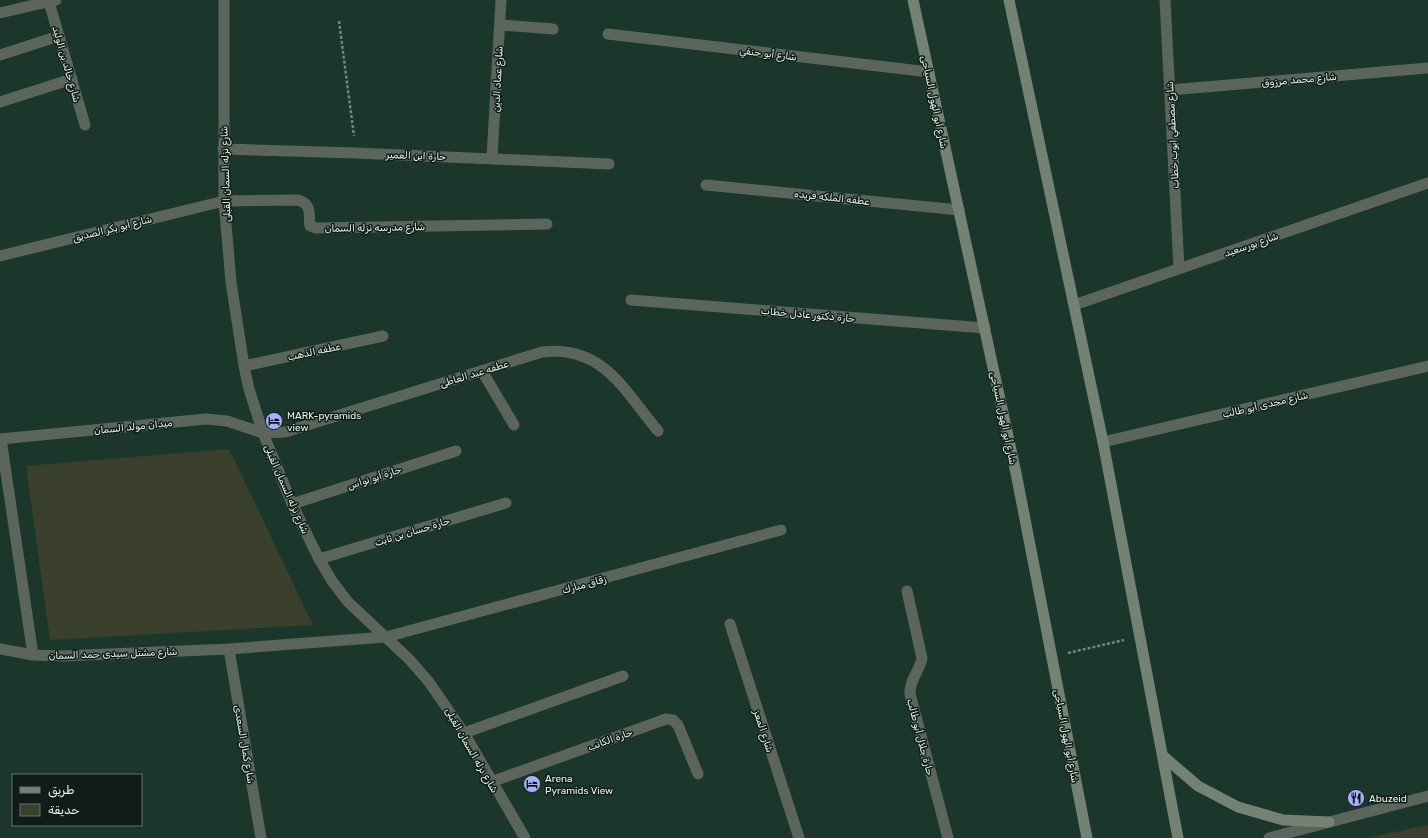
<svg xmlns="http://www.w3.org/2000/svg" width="1428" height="838" viewBox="0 0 1428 838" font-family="Rubik,'Noto Naskh Arabic',sans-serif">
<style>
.green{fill:#3a402c}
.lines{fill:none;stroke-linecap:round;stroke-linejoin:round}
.path{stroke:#70877e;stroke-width:2.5;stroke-dasharray:3 2;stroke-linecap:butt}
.service{stroke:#5c655b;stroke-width:11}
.minor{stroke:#5c655b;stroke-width:11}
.secondary{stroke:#748273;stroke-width:11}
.labels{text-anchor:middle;stroke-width:3;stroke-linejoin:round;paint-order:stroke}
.street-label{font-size:10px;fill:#e4f5ed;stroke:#101c17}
.poi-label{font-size:10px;fill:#e4f5ed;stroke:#101c17;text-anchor:start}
</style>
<rect width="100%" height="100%" fill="#1b372c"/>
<path class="green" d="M229,449L313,625L50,640L26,466Z
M1428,825V838H1367Z"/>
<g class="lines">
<path class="path" d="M339,21L354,136
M1068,653L1124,640"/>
<path class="service" d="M292,504L456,451
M319,559L506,503"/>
<path class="minor" d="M224,0V201L231,282L244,366L249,389L263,433L292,504L319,559L332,581L348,602L409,659L429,682L464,733L525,838
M1165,0L1179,269
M49,2L85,125
M0,13L56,0
M500,25L553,29
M608,34L929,72
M0,55L59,36
M1170,90L1428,68
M0,102L72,79
M223,149L356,153L609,164
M492,158L501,0
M706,185L959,210
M0,256L224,201L298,200C313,205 308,214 310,226L316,228L547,224
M631,300L985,328
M1074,305L1428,183
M244,366L383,336
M482,371L514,425
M0,439L206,419L227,421L263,433L285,432L542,352C603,345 624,390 658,431
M1,439L33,655L62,656L229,649L386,637L781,530
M1103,442L1428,366
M907,591L922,658C920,671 909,680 910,694L948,838
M730,624L799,838
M0,649L33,655
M229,649L261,838
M464,733L623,676
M491,782L666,719L673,720L678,725L698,774
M1269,838L1428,796"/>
<path class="secondary" d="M913,0L1016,473L1087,838
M1009,0L1103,442L1178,838
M1163,756L1198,786L1238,807L1283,820L1329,822"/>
</g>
<defs>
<g id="hotel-disc" transform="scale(0.9)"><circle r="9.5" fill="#a6b1fc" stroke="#101c17"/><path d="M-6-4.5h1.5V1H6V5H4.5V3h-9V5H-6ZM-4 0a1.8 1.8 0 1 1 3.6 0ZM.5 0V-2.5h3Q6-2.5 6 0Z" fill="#111"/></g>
<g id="restaurant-disc" transform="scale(0.9)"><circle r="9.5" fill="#a6b1fc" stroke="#101c17"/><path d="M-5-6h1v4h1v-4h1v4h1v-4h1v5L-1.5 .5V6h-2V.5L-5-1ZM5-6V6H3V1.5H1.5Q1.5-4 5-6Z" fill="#111"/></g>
</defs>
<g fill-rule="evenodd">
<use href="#hotel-disc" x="274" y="421"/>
<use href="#hotel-disc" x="532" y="784"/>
<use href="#restaurant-disc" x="1356" y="798"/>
</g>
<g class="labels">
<g class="street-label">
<text transform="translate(768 53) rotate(7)" y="4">شارع أبو حنفي</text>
<text transform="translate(67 64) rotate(74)" y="4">شارع خالد بن الوليد</text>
<text transform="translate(497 79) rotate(-87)" y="4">شارع عماد الدين</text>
<text transform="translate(1299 79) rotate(-5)" y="4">شارع محمد مرزوق</text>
<text transform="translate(935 102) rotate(78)" y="4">شارع أبو الهول السياحى</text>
<text transform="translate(1172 135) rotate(-93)" y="4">شارع مصطفي ايوب خطاب</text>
<text transform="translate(416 155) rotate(2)" y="4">حارة ابن العمير</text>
<text transform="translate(225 174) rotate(-92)" y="4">شارع نزله السمان القبلى</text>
<text transform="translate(832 197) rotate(6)" y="4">عطفه الملكه فريده</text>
<text transform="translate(375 227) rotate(-1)" y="4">شارع مدرسه نزله السمان</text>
<text transform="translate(112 228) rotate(-14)" y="4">شارع أبو بكر الصديق</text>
<text transform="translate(1251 244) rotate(-19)" y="4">شارع بورسعيد</text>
<text transform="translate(808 314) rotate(5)" y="4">حارة دكتور عادل خطاب</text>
<text transform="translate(314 351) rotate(-12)" y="4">عطفه الذهب</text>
<text transform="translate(474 373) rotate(-17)" y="4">عطفه عبد العاطى</text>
<text transform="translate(1265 404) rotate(-13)" y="4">شارع مجدى أبو طالب</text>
<text transform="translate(1004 418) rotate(78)" y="4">شارع أبو الهول السياحى</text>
<text transform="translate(133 426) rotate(-6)" y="4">ميدان مولد السمان</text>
<text transform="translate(374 477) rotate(-18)" y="4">حارة أبو نواس</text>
<text transform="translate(287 489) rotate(66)" y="4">شارع نزله السمان القبلى</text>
<text transform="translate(412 531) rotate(-17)" y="4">حارة حسان بن ثابت</text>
<text transform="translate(584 584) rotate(-15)" y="4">زقاق مبارك</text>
<text transform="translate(113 653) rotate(-2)" y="4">شارع مشتل سيدى حمد السمان</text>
<text transform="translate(764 731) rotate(72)" y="4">شارع المعز</text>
<text transform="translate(1067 736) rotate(79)" y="4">شارع أبو الهول السياحى</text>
<text transform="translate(921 737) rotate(75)" y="4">حارة جلال أبو طالب</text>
<text transform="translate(610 739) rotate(-20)" y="4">حارة الكاتب</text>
<text transform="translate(245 744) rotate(80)" y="4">شارع كمال السعدى</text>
<text transform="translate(472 750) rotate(60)" y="4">شارع نزله السمان القبلى</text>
</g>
<g class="poi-label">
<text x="287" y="419">MARK-pyramids<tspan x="287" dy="12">view</tspan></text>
<text x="545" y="782">Arena<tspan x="545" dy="12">Pyramids View</tspan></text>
<text x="1369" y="802">Abuzeid</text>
</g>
</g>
<rect x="12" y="774" width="130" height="52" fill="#101c17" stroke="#65736d"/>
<rect x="20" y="787" width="20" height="6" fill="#748273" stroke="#65736d"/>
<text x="48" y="794" font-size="12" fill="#e4f5ed">طريق</text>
<rect x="20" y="804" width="20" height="12" fill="#3a402c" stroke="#65736d"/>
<text x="48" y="814" font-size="12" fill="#e4f5ed">حديقة</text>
</svg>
